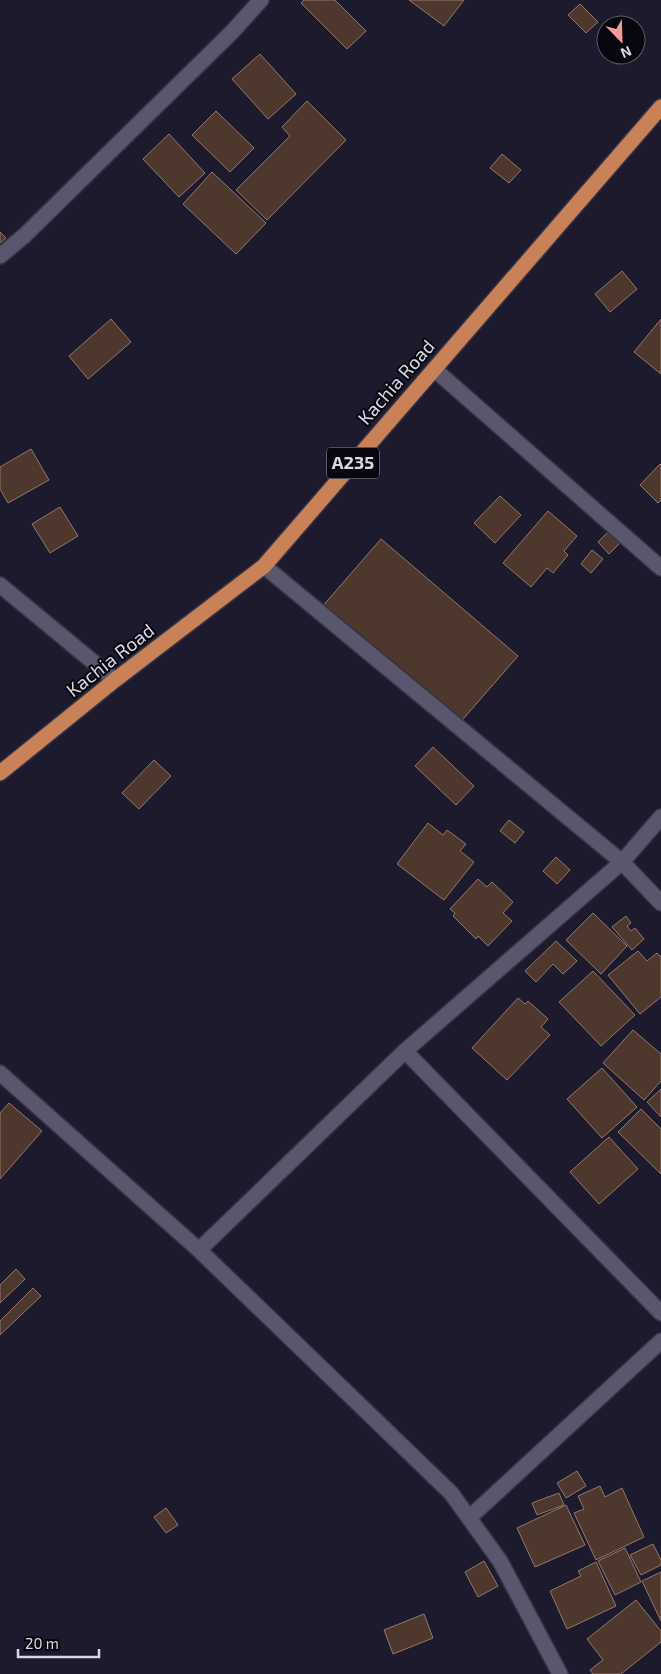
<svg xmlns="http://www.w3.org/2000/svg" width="661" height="1674" viewBox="0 0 661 1674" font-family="'Exo 2',sans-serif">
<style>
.building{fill:#4e372d;stroke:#93796d}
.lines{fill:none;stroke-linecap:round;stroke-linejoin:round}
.minor-casing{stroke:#363343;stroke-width:18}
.highway-casing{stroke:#363343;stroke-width:18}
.minor{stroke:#5a566d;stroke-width:15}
.highway{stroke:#c98257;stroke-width:15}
.labels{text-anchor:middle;stroke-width:4;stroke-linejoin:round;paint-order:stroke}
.shield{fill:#08070f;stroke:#9a99a4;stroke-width:1}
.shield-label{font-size:18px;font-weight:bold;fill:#d8d7e4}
.street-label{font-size:19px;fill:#d8d7e4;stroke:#08070f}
</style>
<rect width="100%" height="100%" fill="#1e1a2e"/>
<path class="building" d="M304,0H335L366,31L347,49L301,3Z
M409,0H464L444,26Z
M580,4L598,22L586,33L568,15Z
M260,54L296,94L268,119L232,79Z
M307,101L346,140L267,220L236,190L290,136L282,127Z
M216,111L254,148L230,172L192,135Z
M169,134L205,173L179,197L143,159Z
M502,154L521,170L509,183L490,168Z
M212,172L266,223L236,254L183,204Z
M0,232L6,238L0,243Z
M622,271L637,289L610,312L595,294Z
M111,319L131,342L88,379L69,356Z
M661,319V374L634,352Z
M31,449L49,480L8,503L0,489V467Z
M660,464L661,466V500L658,503L640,485Z
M500,496L521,515L495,543L474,523Z
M60,507L78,536L50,553L32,524Z
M548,511L577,536L564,551L568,555L553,573L547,568L531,587L503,563Z
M610,530L621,542L609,554L598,542Z
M381,539L518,656L457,726L321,608Z
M592,550L603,559L591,573L581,564Z
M433,747L474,786L456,805L415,766Z
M154,760L171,776L139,809L122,793Z
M509,820L524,832L515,843L500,831Z
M428,823L443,835L447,830L466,844L460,851L474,862L444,900L397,864Z
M556,857L570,870L557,884L543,871Z
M478,879L487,887L492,882L513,902L503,913L512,921L488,946L478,936L476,939L453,916L455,913L450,909Z
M593,913L627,946L601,974L566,940Z
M626,916L631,923L627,926L631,931L635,928L644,939L632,950L612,927Z
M556,941L577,961L563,974L553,964L536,982L525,971Z
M638,951L647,961L657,953L661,957V997L640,1014L608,975Z
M593,971L635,1015L601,1046L559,1002Z
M518,998L525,1004L528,1001L548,1019L541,1027L550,1035L507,1080L472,1048Z
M633,1030L661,1054V1081L644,1100L603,1063Z
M602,1068L637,1107L602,1138L567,1099Z
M661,1089V1117L647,1102Z
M9,1103L42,1131L0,1179V1113Z
M641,1109L661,1129V1174L618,1132Z
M609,1137L638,1169L599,1204L570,1172Z
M16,1269L25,1279L0,1303V1285Z
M33,1288L41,1296L0,1335V1321Z
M577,1471L586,1486L566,1498L557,1483Z
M600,1486L605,1497L622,1488L644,1537L596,1560L574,1513L584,1509L578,1496Z
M559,1493L564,1505L537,1515L532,1503Z
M566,1505L585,1545L535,1567L517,1528Z
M166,1508L178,1525L166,1533L154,1517Z
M653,1544L661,1560V1565L641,1575L630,1555Z
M625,1548L641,1582L615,1595L598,1561Z
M484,1561L498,1586L478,1597L465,1572Z
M596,1562L616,1606L567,1629L550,1591L581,1576L578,1571Z
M661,1572V1621L642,1581Z
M636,1600L661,1631V1642L621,1674H593L590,1670L603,1660L587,1639Z
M424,1614L433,1638L393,1654L384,1630Z"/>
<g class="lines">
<g class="minor-casing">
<path id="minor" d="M0,256L24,236L231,33L261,0
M434,369L661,568
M264,566L622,862L661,903
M0,585L115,680
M405,1051L661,1313
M0,1073L199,1250L451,1493L500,1561L560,1674
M199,1250L405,1051L622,862L661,817
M469,1518L661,1341"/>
</g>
<g class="highway-casing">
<path id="highway" d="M0,773L115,680L264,566L661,107"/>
</g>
<use href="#minor" class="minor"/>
<use href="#highway" class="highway"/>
</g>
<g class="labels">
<rect class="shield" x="327" y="447.5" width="52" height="31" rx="4"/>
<g class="shield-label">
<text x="353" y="469">A235</text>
</g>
<g class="street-label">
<text transform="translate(396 382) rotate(-49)" y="7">Kachia Road</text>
<text transform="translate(110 660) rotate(-38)" y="7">Kachia Road</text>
</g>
</g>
<g transform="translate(621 40) rotate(157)"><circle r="24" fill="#08070f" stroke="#5b5a64"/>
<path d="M0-4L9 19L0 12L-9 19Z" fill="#f59c96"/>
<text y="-8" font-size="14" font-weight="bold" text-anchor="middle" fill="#d8d7e4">N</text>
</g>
<path d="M18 1649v8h81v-8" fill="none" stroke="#d8d7e4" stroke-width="2.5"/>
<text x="25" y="1649" font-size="15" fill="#d8d7e4" stroke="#08070f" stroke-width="4" paint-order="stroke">20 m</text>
</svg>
